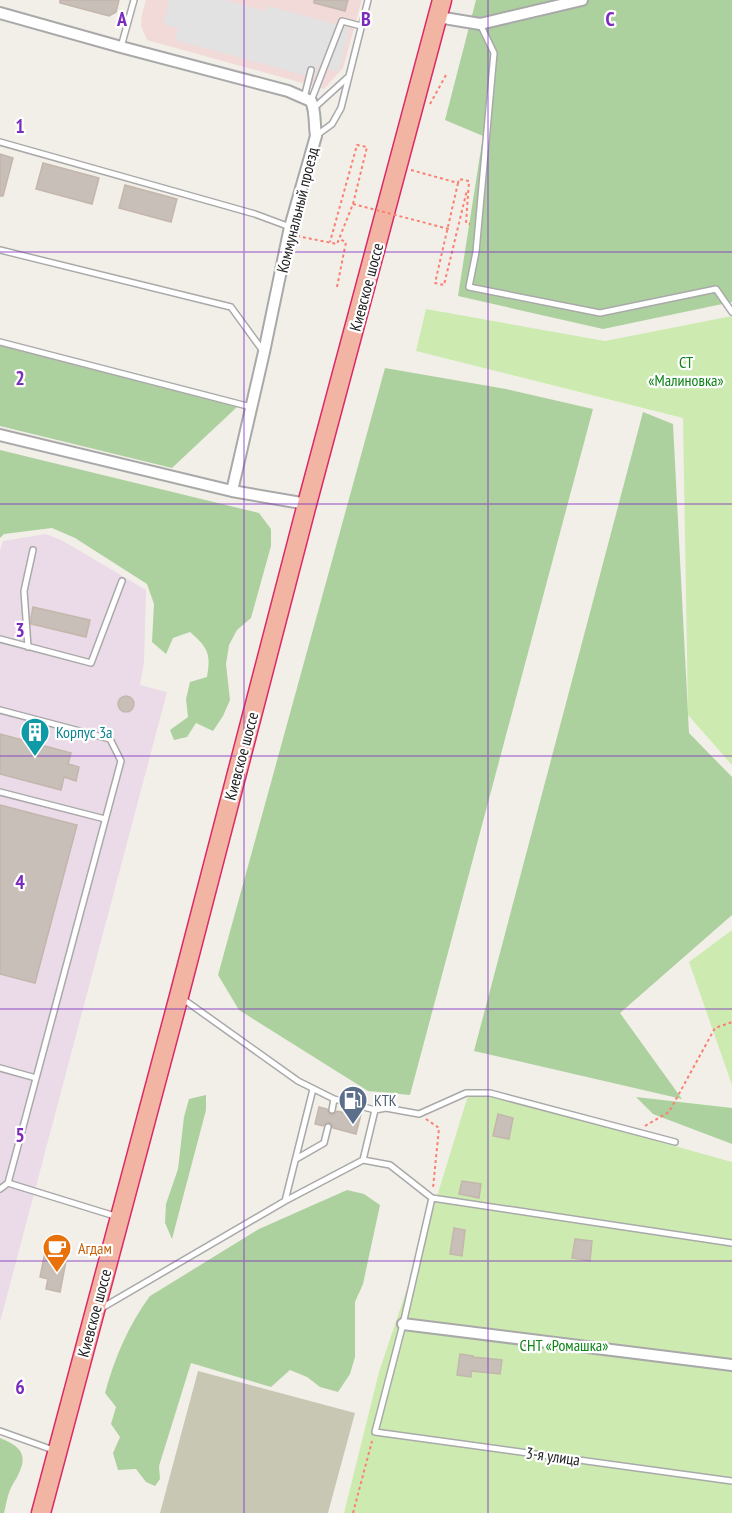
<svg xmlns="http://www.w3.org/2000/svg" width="732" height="1513" viewBox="0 0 732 1513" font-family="'PT Sans Narrow',sans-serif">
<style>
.commercial{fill:#f2dad9}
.industrial{fill:#ebdbe8}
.construction{fill:#c7c7b4}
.grass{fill:#cdebb0}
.forest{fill:#add19e}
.parking{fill:#e2e2e2}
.building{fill:#c7bfb8;stroke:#c4b6ab;stroke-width:1.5}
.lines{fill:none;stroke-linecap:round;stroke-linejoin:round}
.service-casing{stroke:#a9a9a9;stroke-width:8}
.minor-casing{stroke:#a9a9a9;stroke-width:14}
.trunk-casing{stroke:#dc2a67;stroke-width:21}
.path{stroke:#fa8072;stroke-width:2;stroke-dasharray:3 3;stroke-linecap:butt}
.service{stroke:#fff;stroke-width:5}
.minor{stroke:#fff;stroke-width:10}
.trunk{stroke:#f2b4a3;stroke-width:18}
.path-bridge{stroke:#fa8072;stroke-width:2;stroke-dasharray:3 3;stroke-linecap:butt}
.grid{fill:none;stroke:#7b2cbf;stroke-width:1.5;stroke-opacity:0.55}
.labels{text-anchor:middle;stroke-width:4.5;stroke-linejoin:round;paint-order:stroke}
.street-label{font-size:16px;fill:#222;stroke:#fff}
.park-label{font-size:16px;fill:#0c8416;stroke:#fff}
.culture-label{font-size:16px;fill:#0d838f;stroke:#fff;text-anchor:start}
.service-label{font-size:16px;fill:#4e5e75;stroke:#fff;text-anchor:start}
.food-label{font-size:16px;fill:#c56008;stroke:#fff;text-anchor:start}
.grid-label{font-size:20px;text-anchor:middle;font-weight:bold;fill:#7b2cbf;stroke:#fff;stroke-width:4.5;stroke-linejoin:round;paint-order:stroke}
</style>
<rect width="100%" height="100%" fill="#f2efe9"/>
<path class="commercial" d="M146,0H362L343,68L324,89L147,40L141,26L142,14Z"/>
<path class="industrial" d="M46,534L63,541L146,590L144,662L140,685L167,692L0,1322V551L3,541Z"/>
<path class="construction" d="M198,1371L355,1413L328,1513H160Z"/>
<path class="grass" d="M426,309L605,341L732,316V765L688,715L683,418L416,351Z
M732,930V1085L689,962Z
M470,1089L732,1162V1513H344L379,1372L426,1232Z"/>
<path class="forest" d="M476,0H732V302L603,329L458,296L483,136L445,120Z
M0,346L237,407L172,468L0,426Z
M385,368L506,389L593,409L410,1095L368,1091L239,1010L218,975Z
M643,412L673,424L689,733L732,777V915L620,1013L682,1099L474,1051Z
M0,450L259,513L271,529V546L251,618L237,630L229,645L226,664L230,700L223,716L213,731L196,723L187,737L174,740L170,730L188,717L186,699L190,682L207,677C211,653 208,648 190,632L173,638L166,654L152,642L154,604L147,584L75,538L52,528L4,534L0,538Z
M206,1095V1110L172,1239L165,1223L166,1204L178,1169L184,1117L189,1099Z
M636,1097L732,1108V1144L653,1114Z
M347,1190L364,1194L380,1205L363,1284L355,1302V1357L350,1374L338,1392L320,1387L307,1377L290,1370L271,1387L191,1363L159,1466L160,1479L155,1486L146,1482L136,1469L118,1470L113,1453L120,1437L111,1424L116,1407L105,1393C114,1359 129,1324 150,1296L259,1229Z
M0,1438C17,1445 29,1452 19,1473C17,1479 12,1484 10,1490C7,1497 6,1505 4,1513H0Z"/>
<path class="parking" d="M169,0H224L266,11L268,6L350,28L338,72L318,66L315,78L175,40L178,28L163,24Z"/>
<path class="building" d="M60,0H119L116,12L109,16L60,3Z
M314,0H348L345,11L314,3Z
M0,154L13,158L3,196H0Z
M43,163L99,178L92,204L36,189Z
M125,185L177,199L171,222L119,208Z
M33,607L90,620L86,637L31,624V618Z
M118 704a8 8 0 1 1 16 0a8 8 0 1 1-16 0Z
M0,734L71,753L68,764L79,767L76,781L64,777L61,790L0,774Z
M0,805L77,825L35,983L0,974Z
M319,1107L327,1109L328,1113L332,1115L335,1114L337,1111L350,1114V1112L361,1114L356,1134L333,1128L332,1124L329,1122L325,1123L323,1126L315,1124Z
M498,1114L513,1118L509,1139L493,1136Z
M462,1181L481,1184L479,1198L459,1194Z
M454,1228L465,1230L462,1256L450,1254Z
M575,1239L592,1241L590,1261L572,1258Z
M46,1247L68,1251L60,1292L46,1289L48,1279L40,1277Z
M460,1354L473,1356V1357L502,1360L500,1374L471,1371V1377L457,1375Z"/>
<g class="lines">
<g class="service-casing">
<path id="service" d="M480,24L494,53L476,252L469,287L600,313L716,289L732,312
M121,47L134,0
M304,98L311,70
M311,101L342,21L361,26
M314,108L347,78
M317,135L332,124L341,108L368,0
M0,142L255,214L290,227
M0,250L231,307L263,351
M0,342L251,407
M0,639L91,663L122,581
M28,647L24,591L33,550
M0,710L110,739L121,761L8,1183L118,1217
M0,792L105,819
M183,999L298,1081L334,1099L375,1110L363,1160L285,1201
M0,1068L36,1078
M332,1110L334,1099
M375,1110L386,1108L419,1114L466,1093H490L675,1142
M296,1159L324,1143L328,1127
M363,1160L390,1165L432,1198L732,1243
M0,1189L8,1183
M432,1198L403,1324L375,1432L732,1481
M100,1309L285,1201L313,1089
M0,1431L56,1451"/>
</g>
<g class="minor-casing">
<path id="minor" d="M0,13L121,47L288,91L311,101C316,112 314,124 316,136L290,227L264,352L232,491
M438,17L480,24L582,0
M0,435L232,491L307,504
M403,1324L732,1365"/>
</g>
<g class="trunk-casing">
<path id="trunk" d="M41,1513L179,996L307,504L442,0"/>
</g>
<path class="path" d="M430,104L446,75
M411,170L458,183L459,179L469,181L466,223L470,224
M458,183L435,283L444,285L467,190
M297,236L337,244L353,204L367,147L357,145L330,242
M337,287L346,242L339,239
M426,1119L439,1128L433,1188
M645,1126L669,1112L715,1028L732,1022
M353,1513L372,1441"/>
<use href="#service" class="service"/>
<use href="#minor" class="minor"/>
<use href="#trunk" class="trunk"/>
<path class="path-bridge" d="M353,204L449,229"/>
</g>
<path class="grid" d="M244,0V1513M488,0V1513M0,252H732M0,504H732M0,756H732M0,1009H732M0,1261H732"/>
<defs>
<g id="building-pin" transform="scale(1.5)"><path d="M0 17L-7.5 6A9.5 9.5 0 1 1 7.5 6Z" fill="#0f9aa8" stroke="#fff"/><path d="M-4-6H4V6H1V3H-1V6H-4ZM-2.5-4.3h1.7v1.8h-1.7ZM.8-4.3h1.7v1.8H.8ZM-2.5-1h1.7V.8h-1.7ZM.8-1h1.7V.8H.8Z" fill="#fff"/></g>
<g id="fuel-pin" transform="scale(1.5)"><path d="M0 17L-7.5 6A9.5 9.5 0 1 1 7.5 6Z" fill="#5c6f8a" stroke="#fff"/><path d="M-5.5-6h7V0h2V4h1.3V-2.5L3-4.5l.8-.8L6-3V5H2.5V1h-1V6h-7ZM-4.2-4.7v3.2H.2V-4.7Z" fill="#fff"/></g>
<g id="cafe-pin" transform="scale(1.5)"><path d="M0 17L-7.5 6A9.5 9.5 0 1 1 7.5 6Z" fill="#e8710a" stroke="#fff"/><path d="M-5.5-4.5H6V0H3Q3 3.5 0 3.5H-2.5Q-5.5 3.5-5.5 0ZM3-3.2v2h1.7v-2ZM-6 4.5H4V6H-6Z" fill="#fff"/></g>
</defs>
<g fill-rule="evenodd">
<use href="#building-pin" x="35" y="732"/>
<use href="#fuel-pin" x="353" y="1100"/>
<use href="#cafe-pin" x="57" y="1248"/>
</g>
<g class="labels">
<g class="street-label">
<text transform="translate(297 210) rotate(-76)" y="6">Коммунальный проезд</text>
<text transform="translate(366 287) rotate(-75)" y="6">Киевское шоссе</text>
<text transform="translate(241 756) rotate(-75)" y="6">Киевское шоссе</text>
<text transform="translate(94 1313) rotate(-75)" y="6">Киевское шоссе</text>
<text transform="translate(553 1456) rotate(8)" y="6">3-я улица</text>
</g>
<g class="park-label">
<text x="686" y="368">СТ<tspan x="686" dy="18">«Малиновка»</tspan></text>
<text x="564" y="1351">СНТ «Ромашка»</text>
</g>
<g class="culture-label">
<text x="56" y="738">Корпус 3a</text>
</g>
<g class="service-label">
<text x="374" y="1106">КТК</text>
</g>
<g class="food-label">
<text x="78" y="1254">Агдам</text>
</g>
</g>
<g class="grid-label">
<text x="122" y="26">A</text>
<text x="366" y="26">B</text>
<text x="610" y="26">C</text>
<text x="20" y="133">1</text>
<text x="20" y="385">2</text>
<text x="20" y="637">3</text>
<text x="20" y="889">4</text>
<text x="20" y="1142">5</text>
<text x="20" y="1394">6</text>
</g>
</svg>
